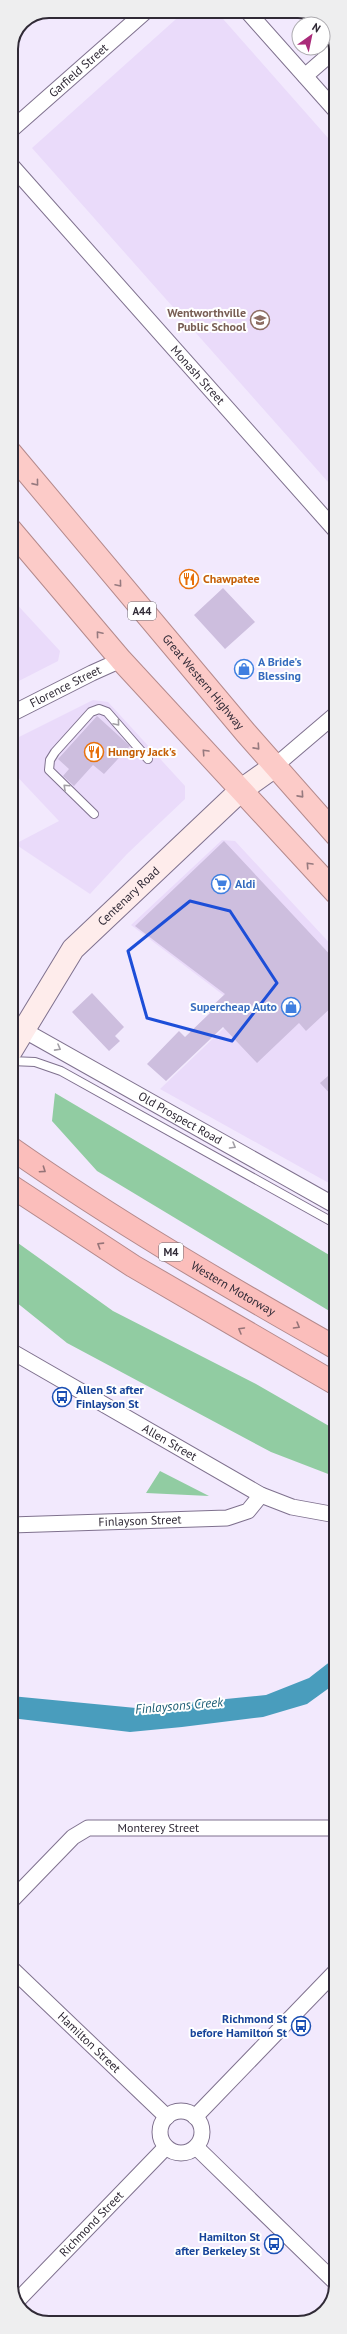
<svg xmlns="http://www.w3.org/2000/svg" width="347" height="2334" viewBox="0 0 347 2334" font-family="'PT Sans',sans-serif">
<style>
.built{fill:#eadbfa}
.green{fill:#91cca2}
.water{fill:#499dbd}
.building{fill:#cdbede}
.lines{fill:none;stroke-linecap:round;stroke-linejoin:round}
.service-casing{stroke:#7f718e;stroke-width:10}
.minor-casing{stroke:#7f718e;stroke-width:17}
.secondary-casing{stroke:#7f718e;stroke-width:24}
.trunk-casing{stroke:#b48a8c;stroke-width:24}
.motorway-casing{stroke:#b48a8c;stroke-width:24}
.service{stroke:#fff;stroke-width:8}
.minor{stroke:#fff;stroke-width:15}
.secondary{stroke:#feeceb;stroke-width:22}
.trunk{stroke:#fccbc8;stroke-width:22}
.motorway{stroke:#fbbebb;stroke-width:22}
.oneway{stroke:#967a7f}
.oneway2{stroke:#a29fa5}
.oneway3{stroke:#967478}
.marked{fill:none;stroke:#1d4ed8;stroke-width:3;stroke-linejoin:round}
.labels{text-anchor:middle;stroke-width:4;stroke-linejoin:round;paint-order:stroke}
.shield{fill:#fff;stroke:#6e6a72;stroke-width:1}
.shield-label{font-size:11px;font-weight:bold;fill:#302a36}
.street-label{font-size:12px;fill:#302a36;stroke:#fff}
.education-label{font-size:12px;font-weight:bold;fill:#785e54;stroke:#fff;text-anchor:end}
.food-label{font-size:12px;font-weight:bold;fill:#c56008;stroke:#fff;text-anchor:start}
.shop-label{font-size:12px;font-weight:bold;fill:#366cbe;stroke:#fff;text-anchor:start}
.transit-label{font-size:12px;font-weight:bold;fill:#164399;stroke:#fff;text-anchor:end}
.water-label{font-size:13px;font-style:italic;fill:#1b5d74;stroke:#fff}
.rim{fill:none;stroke:#302a36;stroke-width:2}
</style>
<rect width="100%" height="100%" fill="#f2e9fd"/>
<path class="built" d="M185,11H216L336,147V491L32,148Z
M11,598L60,651L58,661L11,685Z
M93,700L108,702L185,786V799L127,854L90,894L15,844L59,821L11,770V741Z
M222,840L235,841L336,950V1187L160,1089L243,1010L131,925Z"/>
<path class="green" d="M55,1093L336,1259V1315L97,1171L52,1121Z
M11,1238L113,1311L256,1384L336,1430V1477L271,1452L67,1343L11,1298Z
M160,1471L209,1496L146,1493Z"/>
<path class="water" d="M336,1657V1683L307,1704L290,1709L263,1717L182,1727L130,1732L11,1718V1696L136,1708L266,1695L309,1678Z"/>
<path class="building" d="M223,588L255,622L225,649L194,615Z
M97,716L130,746L104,774L93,765L74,786L63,776L69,769L58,759Z
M224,841L336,961V1003L306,1031L299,1023L257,1063L223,1027L166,1081L147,1064L179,1031L185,1037L210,1013L207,1011L225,994L135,926Z
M92,993L124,1027L115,1036L120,1041L109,1051L72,1012Z
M336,1069V1100L320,1083Z"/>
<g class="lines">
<g class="service-casing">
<path id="service" d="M94,814L49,770L50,760L55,752L91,712L99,709L107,712L148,759
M11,1061L35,1062L61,1071L336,1224"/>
</g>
<g class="minor-casing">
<g id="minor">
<path d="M247,11L336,111"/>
<path d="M305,76L336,49"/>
<path id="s1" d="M11,130L146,11"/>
<path id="s2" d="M11,165L336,531"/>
<path id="s3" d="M11,714L92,673L121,660"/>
<path d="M275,766L336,714"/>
<path id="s4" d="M11,1023L336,1206"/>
<path id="s5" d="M11,1351L261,1495L292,1507L336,1515"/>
<path id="s6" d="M11,1525L227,1518L248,1511L261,1495"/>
<path id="s7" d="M11,1901L73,1837L88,1828H336"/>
<path id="s8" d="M11,1968L167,2117"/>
<circle cx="181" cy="2132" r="21"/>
<path d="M195,2117L336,1971"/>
<path d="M196,2147L336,2283"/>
<path id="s9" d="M17,2301L166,2147"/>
</g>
</g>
<g class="secondary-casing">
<g id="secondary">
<path id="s10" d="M11,1051L73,949L240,791L275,766"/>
</g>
</g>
<g class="trunk-casing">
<g id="trunk">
<path id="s11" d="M11,453L246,733L336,835"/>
<path d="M11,530L121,660L336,893"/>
</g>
</g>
<g class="motorway-casing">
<g id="motorway">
<path id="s12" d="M11,1148C115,1221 225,1285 336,1348"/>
<path d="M11,1186L133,1266L336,1384"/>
</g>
</g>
<use href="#service" class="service"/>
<use href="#minor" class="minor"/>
<use href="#secondary" class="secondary"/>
<use href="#trunk" class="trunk"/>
<use href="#motorway" class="motorway"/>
</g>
<defs><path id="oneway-chevron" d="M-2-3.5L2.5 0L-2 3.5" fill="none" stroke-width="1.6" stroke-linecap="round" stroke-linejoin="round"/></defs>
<g class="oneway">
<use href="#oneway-chevron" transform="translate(36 483) rotate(51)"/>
<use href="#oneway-chevron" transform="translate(119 584) rotate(50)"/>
<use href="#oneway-chevron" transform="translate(99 634) rotate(-130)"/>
<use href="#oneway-chevron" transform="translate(257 747) rotate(48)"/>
<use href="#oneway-chevron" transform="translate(205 752) rotate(-133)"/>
<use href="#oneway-chevron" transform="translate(301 795) rotate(48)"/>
<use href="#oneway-chevron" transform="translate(309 865) rotate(-133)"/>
</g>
<g class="oneway2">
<use href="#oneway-chevron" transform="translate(117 723) rotate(50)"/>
<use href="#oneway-chevron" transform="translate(66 787) rotate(-137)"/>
<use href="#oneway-chevron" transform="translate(58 1048) rotate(29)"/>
<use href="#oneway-chevron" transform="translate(233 1146) rotate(30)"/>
</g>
<g class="oneway3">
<use href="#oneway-chevron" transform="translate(43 1170) rotate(34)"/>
<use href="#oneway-chevron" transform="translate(100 1245) rotate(-148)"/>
<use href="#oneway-chevron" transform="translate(297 1326) rotate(30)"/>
<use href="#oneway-chevron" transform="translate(241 1330) rotate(-150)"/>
</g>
<path class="marked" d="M190,901L230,911L277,983L232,1041L147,1018L128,951Z"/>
<defs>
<g id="school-ring" transform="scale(1)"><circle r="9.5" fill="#fff" stroke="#8d6e63" stroke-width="1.5"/><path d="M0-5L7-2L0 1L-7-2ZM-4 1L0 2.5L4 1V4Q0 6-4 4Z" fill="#8d6e63"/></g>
<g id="restaurant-ring" transform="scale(1)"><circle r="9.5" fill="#fff" stroke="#e8710a" stroke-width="1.5"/><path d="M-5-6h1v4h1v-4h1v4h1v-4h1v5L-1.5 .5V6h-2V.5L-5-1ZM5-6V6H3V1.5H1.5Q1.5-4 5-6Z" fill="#e8710a"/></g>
<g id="shop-ring" transform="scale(1)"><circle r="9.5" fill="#fff" stroke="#3f7fe0" stroke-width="1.5"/><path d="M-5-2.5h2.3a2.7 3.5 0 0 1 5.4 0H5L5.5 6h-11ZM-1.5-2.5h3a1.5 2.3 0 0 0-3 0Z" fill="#3f7fe0"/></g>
<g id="supermarket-ring" transform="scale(1)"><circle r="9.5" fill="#fff" stroke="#3f7fe0" stroke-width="1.5"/><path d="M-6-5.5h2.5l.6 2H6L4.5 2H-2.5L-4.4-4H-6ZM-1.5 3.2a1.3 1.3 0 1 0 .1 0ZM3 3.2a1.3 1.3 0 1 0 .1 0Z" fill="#3f7fe0"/></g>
<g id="bus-ring" transform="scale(1)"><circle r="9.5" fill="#fff" stroke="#1a4fb4" stroke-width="1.5"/><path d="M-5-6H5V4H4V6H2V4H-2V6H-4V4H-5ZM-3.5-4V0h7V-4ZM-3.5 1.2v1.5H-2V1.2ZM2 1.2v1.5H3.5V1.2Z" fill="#1a4fb4"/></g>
</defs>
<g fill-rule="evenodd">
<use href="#school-ring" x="260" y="320"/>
<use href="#restaurant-ring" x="189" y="579"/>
<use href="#shop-ring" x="244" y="669"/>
<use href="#restaurant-ring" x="94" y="752"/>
<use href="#supermarket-ring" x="221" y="884"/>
<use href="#shop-ring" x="291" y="1007"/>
<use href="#bus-ring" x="62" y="1397"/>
<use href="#bus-ring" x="301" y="2026"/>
<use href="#bus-ring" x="274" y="2244"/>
</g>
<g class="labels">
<g class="shield">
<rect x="128" y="602" width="28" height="18" rx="3"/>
<rect x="159" y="1243" width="24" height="18" rx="3"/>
</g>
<g class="shield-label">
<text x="142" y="615">A44</text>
<text x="171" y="1256">M4</text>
</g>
<g class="street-label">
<text dy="4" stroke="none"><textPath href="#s1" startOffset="90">Garfield Street</textPath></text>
<text dy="4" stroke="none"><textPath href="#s2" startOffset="281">Monash Street</textPath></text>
<text dy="4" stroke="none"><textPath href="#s11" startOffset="299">Great Western Highway</textPath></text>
<text dy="4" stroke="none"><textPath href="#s3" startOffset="61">Florence Street</textPath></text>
<text dy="4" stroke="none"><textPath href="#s10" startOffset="196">Centenary Road</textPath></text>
<text dy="4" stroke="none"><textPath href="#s4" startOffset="194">Old Prospect Road</textPath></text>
<text dy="4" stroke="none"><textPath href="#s12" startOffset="263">Western Motorway</textPath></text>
<text dy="4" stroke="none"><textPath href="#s5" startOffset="183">Allen Street</textPath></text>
<text dy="4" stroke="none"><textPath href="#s6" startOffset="129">Finlayson Street</textPath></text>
<text dy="4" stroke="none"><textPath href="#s7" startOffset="177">Monterey Street</textPath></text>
<text dy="4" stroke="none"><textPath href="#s8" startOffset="108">Hamilton Street</textPath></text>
<text dy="4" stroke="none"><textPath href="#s9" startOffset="107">Richmond Street</textPath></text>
</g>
<g class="education-label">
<text x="246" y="317">Wentworthville<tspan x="246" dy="14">Public School</tspan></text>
</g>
<g class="food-label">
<text x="203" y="583">Chawpatee</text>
<text x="108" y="756">Hungry Jack's</text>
</g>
<g class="shop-label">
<text x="258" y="666">A Bride's<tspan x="258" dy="14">Blessing</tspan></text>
<text x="235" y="888">Aldi</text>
<text x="277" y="1011" text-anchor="end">Supercheap Auto</text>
</g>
<g class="transit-label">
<text x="76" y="1394" text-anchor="start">Allen St after<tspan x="76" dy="14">Finlayson St</tspan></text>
<text x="287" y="2023">Richmond St<tspan x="287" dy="14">before Hamilton St</tspan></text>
<text x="260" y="2241">Hamilton St<tspan x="260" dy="14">after Berkeley St</tspan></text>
</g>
<g class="water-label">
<text transform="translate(179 1705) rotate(-5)" y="5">Finlaysons Creek</text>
</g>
</g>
<path d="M0 0H347V2334H0ZM49 18H298A31 31 0 0 1 329 49V2285A31 31 0 0 1 298 2316H49A31 31 0 0 1 18 2285V49A31 31 0 0 1 49 18Z" fill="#eeeeef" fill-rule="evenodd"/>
<path class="rim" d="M49 18H298A31 31 0 0 1 329 49V2285A31 31 0 0 1 298 2316H49A31 31 0 0 1 18 2285V49A31 31 0 0 1 49 18Z"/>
<g transform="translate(311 36) rotate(33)"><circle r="19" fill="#ffffff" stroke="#acaaaf"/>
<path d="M0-3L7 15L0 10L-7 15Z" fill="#aa2b7a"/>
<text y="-6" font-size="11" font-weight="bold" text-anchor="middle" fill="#302a36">N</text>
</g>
</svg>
